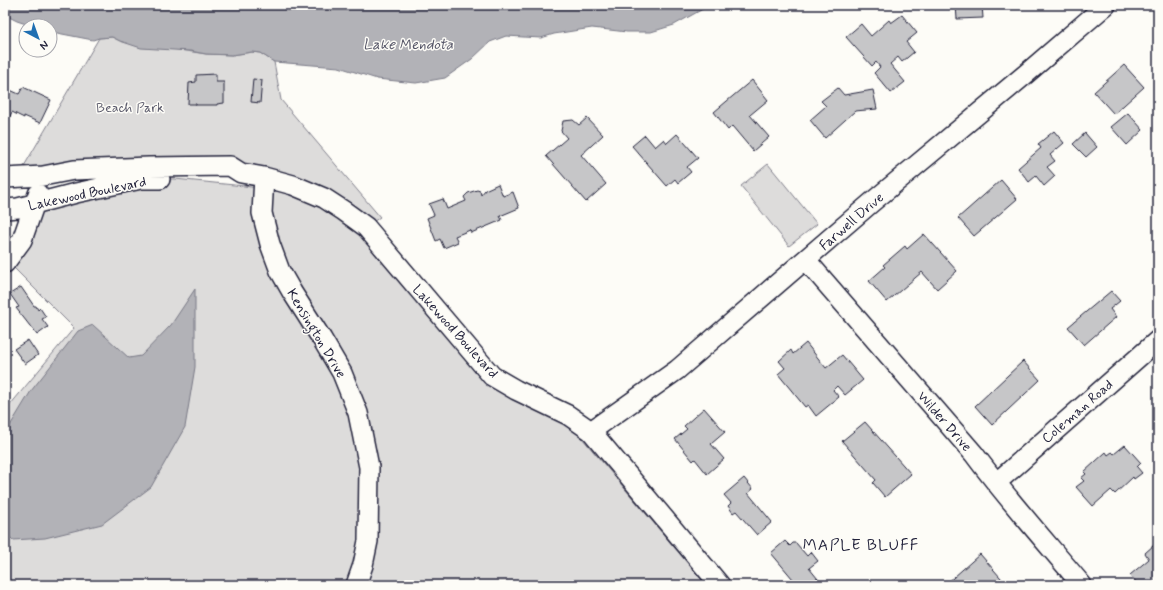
<svg xmlns="http://www.w3.org/2000/svg" width="1163" height="590" viewBox="0 0 1163 590" font-family="Mynerve,sans-serif">
<style>
.green{fill:#dddcdb;stroke:#807f8b}
.water{fill:#b2b2b7;stroke:#787885}
.building{fill:#c6c6c8;stroke:#22223b}
.lines{fill:none;stroke-linecap:round;stroke-linejoin:round}
.minor-casing{stroke:#22223b;stroke-width:22}
.minor{stroke:#fdfcf7;stroke-width:19}
.labels{text-anchor:middle;stroke-width:3;stroke-linejoin:round;paint-order:stroke}
.park-label{font-size:14px;fill:#5a5a6b;stroke:#fdfcf7}
.street-label{font-size:14px;fill:#22223b;stroke:#fdfcf7}
.water-label{font-size:15px;font-style:italic;fill:#545466;stroke:#fdfcf7}
.quarter-label{font-size:16px;letter-spacing:1px;fill:#22223b;stroke:#fdfcf7}
</style>
<rect width="100%" height="100%" fill="#fdfcf7"/>
<filter id="ink" filterUnits="userSpaceOnUse"><feTurbulence type="fractalNoise" baseFrequency=".025" numOctaves="2"/><feDisplacementMap in="SourceGraphic" scale="8" xChannelSelector="R" yChannelSelector="G"/><feConvolveMatrix kernelMatrix="1 2 1 2 8 2 1 2 1" color-interpolation-filters="sRGB"/></filter>
<g filter="url(#ink)">
<path class="green" d="M112,37L120,41L206,54L232,55L252,52L260,53L274,62L281,100L380,217L373,222L327,190L276,170L250,164L216,160L17,178L99,38Z
M768,164L817,224L789,246L741,186Z
M141,179H175L244,186L289,193L321,206L342,220L362,236L434,320L546,412L573,429L582,438L706,585H8L5,581V411L74,328L7,261L35,203Z"/>
<path class="water" d="M5,5H710L674,25L651,32H627L592,28L554,34L541,38L506,36L490,42L472,59L445,78L416,83L377,79L339,67L274,62L260,53L252,52L232,55L206,54L190,51L141,48L120,41L112,37L99,38L93,40L52,32H50V26H32L17,21L5,15Z
M195,289V367L185,427L151,487L102,524L45,538L13,540L5,532V434L31,391L78,331L93,325L129,358L141,356L171,325Z"/>
<path class="building" d="M956,5H982L983,18L957,19Z
M902,15L917,33L906,42L914,52L902,62L898,57L890,64L905,82L891,93L874,73L880,67L876,62L872,66L846,37L861,24L871,36L889,20L891,23Z
M1124,65L1144,87L1114,114L1094,92Z
M216,74V82H224V103L217,104V105H196V104H188L189,83L196,82V75Z
M253,79L262,80L260,103L251,102Z
M752,80L768,100L750,115L769,137L753,151L732,126L728,130L714,112Z
M23,87L51,100L40,123L24,116V118L12,112L9,118L5,115V97L7,98L10,90L19,94Z
M838,88L844,95L873,90L877,109L855,111L825,138L810,120L826,106L821,101Z
M1128,113L1143,130L1127,145L1111,127Z
M587,118L603,135L581,155L606,184L586,202L546,156L567,138L561,131L563,121L573,120L579,125Z
M1054,131L1064,143L1050,155L1055,161L1047,167L1055,176L1044,186L1036,176L1029,182L1018,168L1041,148L1038,144Z
M1085,133L1097,147L1086,157L1073,144Z
M677,134L698,158L687,167L691,172L678,183L675,179L667,186L632,146L645,135L655,147L664,139L667,143Z
M1001,180L1017,199L974,236L958,218Z
M498,184L503,196L513,192L519,208L500,216L502,220L471,233L470,230L455,236L458,242L444,248L440,239L436,241L427,218L434,215L429,204L443,199L447,209L466,201L464,197L468,193L477,190L480,191L481,195L485,190Z
M924,234L957,271L937,289L922,272L887,302L869,281L885,267L883,265L905,246L907,249Z
M21,287L34,306H36L38,310L40,308L46,317L42,319L48,327L37,335L16,308L19,307L10,294Z
M1111,291L1120,301L1110,309L1116,317L1084,345L1068,327Z
M28,340L38,355L25,364L14,349Z
M806,343L826,368L842,355L863,380L845,395L837,386L833,390L839,397L816,416L808,405L805,407L778,374L785,368L779,361L791,350L793,354Z
M1023,361L1040,380L992,425L975,406Z
M704,408L725,432L711,444L724,459L707,474L695,459L693,461L675,439L687,429L684,426Z
M865,422L911,474L885,497L873,483L876,480L842,441Z
M1125,445L1141,463L1137,467L1142,473L1134,479L1133,477L1115,494L1111,490L1093,506L1076,487L1084,481L1081,478L1086,474L1084,472L1106,452L1108,455L1112,452L1114,454Z
M744,478L753,489L748,493L772,522L757,535L736,511L733,513L728,506L731,503L724,495Z
M785,541L790,546L793,543H796L807,556L811,552L818,561L809,568L822,584L820,585H798L771,553Z
M1154,545L1158,550V585H1139L1130,575L1149,559L1145,553Z
M980,554L1007,585H945Z"/>
<g class="lines">
<g class="minor-casing">
<path id="minor" d="M264,177L262,213L270,244L280,271L292,292L322,339L342,373L358,413L369,467L368,541L363,565L356,585
M5,178L43,176L74,170L149,167L230,166L241,173L264,177L293,185L324,198L344,211L366,227L492,376L516,390L568,415L591,431L720,585
M5,209L18,208L76,193L141,179H160
M806,260L974,454C1008,500 1046,542 1082,585
M5,263L22,240L38,194
M591,431L677,370L871,203L1027,73L1106,5
M996,483L1158,340"/>
</g>
<use href="#minor" class="minor"/>
</g>
</g>
<g class="labels">
<g class="park-label">
<text x="130" y="112">Beach Park</text>
</g>
<g class="street-label">
<text transform="translate(87 193) rotate(-12)" y="5">Lakewood Boulevard</text>
<text transform="translate(851 221) rotate(-41)" y="5">Farwell Drive</text>
<text transform="translate(456 331) rotate(48)" y="5">Lakewood Boulevard</text>
<text transform="translate(317 333) rotate(59)" y="5">Kensington Drive</text>
<text transform="translate(1077 411) rotate(-41)" y="5">Coleman Road</text>
<text transform="translate(945 421) rotate(49)" y="5">Wilder Drive</text>
</g>
<g class="water-label">
<text x="408" y="49">Lake Mendota</text>
</g>
<g class="quarter-label">
<text x="861" y="550">MAPLE BLUFF</text>
</g>
</g>
<rect width="1163" height="590" fill="none" stroke="#fdfcf7" stroke-width="20"/>
<rect x="10" y="10" width="1143" height="570" fill="none" stroke="#22223b" stroke-width="1.5" filter="url(#ink)"/>
<g transform="translate(38 38) rotate(139)"><circle r="19" fill="#fdfcf7" stroke="#a5a5ac"/>
<path d="M0-3L7 15L0 10L-7 15Z" fill="#1f6fb2"/>
<text y="-6" font-size="11" font-weight="bold" text-anchor="middle" fill="#22223b">N</text>
</g>
</svg>
